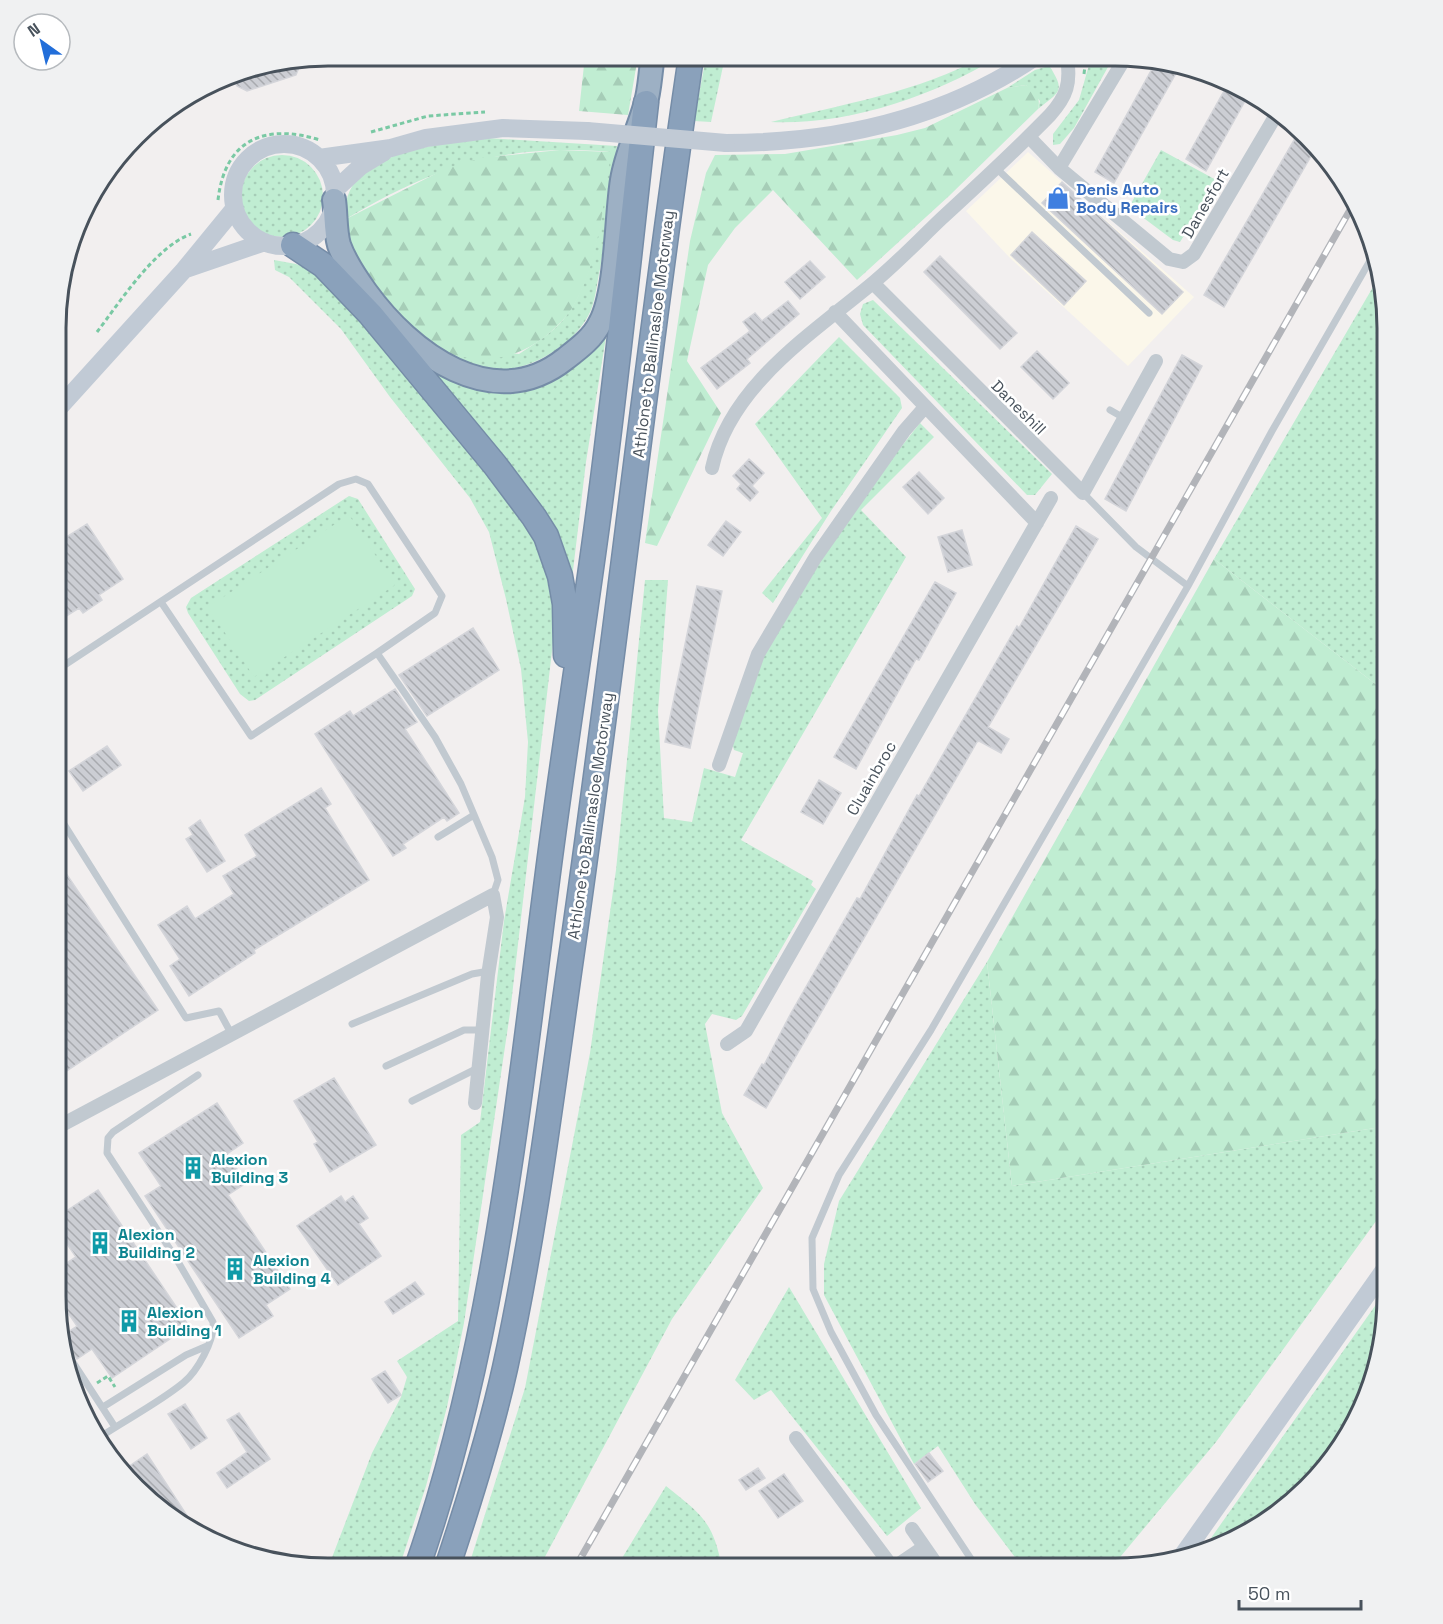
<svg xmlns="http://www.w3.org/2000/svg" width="1443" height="1624" viewBox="0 0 1443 1624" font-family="'Space Grotesk',sans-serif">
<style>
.commercial{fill:#fbf7ea}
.grass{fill:url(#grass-dots)}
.forest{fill:url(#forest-firs)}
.green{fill:#c0edd2}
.building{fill:url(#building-back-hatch);stroke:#d4d5da;stroke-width:1.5}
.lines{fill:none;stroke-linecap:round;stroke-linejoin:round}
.trunk-casing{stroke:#758ca7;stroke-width:26}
.motorway-casing{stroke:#758ca7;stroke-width:27}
.path{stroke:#7ac9a4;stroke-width:3;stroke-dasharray:4.5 3;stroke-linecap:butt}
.service{stroke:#c1c9d0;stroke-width:7}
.minor{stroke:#c1c9d0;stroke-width:14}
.secondary{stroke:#c1cad5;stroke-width:18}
.trunk{stroke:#9db0c4;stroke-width:22}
.motorway{stroke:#8aa1bb;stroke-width:24}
.rail-casing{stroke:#b2b4b9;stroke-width:7}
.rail{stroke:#fff;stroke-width:4.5;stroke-dasharray:14;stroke-linecap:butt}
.secondary-bridge{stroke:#c1cad5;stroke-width:18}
.labels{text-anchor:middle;stroke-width:5;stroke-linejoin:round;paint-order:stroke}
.shop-label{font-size:16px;font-weight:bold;fill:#366cbe;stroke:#fff;text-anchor:start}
.street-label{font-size:16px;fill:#48525c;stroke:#fff}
.culture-label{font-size:16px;font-weight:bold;fill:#0d838f;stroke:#fff;text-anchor:start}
.rim{fill:none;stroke:#48525c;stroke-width:3}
</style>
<defs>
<pattern id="grass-dots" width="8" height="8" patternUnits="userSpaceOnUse" patternTransform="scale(1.5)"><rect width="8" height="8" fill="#c0edd2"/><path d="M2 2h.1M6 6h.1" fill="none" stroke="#a6cdb7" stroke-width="1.8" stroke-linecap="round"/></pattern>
<pattern id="forest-firs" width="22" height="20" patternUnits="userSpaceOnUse" patternTransform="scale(1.5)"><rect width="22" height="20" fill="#c0edd2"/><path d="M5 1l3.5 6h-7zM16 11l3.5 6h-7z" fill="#a6cdb7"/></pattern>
<pattern id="building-back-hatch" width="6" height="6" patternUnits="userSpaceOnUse" patternTransform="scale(1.5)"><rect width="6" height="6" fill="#ccced4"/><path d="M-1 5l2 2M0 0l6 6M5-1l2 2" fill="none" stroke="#a8aaaf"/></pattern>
</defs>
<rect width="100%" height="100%" fill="#f2efef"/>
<path class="commercial" d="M1028,152L1194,297L1128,366L1010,258L966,211Z"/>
<path class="grass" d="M706,57H725L711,122L694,121Z
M981,57H998C931,97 850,125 771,122C835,106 924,91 981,57Z
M1091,58H1113L1074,128L1060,144L1053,145V134L1079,100Z
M1045,67H1050C1066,92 1059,92 1038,109L1040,101L1026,85L1007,88L1035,70Z
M487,138L617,146C612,187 607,228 600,269C597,282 596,297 591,310C573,352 511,382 467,367C453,362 439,351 427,343L519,354C534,344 551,334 563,320C597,279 603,203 610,152C506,143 435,166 346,219C338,151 441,144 487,138Z
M1161,150L1218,181L1180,242L1173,240L1129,207Z
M241 196a41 41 0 1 1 82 0a41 41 0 1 1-82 0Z
M274,260L296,264L322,274L519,513C543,555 552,577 555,625L510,1013L464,1323L447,1407L426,1486L399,1568H328L372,1453L401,1397L407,1377L397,1361L458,1321L461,1135L480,1122L504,921L525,797L528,742L521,669L506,599L489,532L470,498L390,397L341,329L289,277L275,270Z
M1380,275L1387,311V693L1214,559Z
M873,300L1052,474L1035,495H1027L863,325L860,314L863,304Z
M608,324L586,462L572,579L430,368L504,388Z
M839,337L900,398L902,408L831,511L773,603L762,593L822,518L755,424Z
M920,423L934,437L861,510L906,557L741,840L813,881L811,885L816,889L742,1016L736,1020L712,1014L705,1024L722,1113L763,1188L672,1319L539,1568H468L525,1388L590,1053L616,870L645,580H668L658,711L664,818L692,822L704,768L735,777L743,753L734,750L732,743L762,659L807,581L878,476Z
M349,496L358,499L415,589L412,596L255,700L249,701L240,694L188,613L186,607L191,598Z
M987,962L1012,1186L1381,1127L1387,1137V1206L1216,1442L1111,1568H1023L975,1504L938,1446L914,1464L824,1295V1264L839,1201Z
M789,1287L921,1508L887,1536L771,1390L754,1400L735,1380Z
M1387,1289V1313L1351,1432L1266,1523L1199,1555Z
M666,1486C702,1515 713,1521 722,1568H616Z"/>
<path class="forest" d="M585,56H638L628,115L579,111Z
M1026,85C1036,92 1041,97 1038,109L949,196L857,280L773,190L735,228L708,265L687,361L721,413L657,546L645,543L690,241L706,173L715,155L785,154L897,135L925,128L1007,88Z
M560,150L611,152C604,201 597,284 562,321C533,352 496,367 455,355C449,354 443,353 438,350C417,336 401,318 386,299C366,274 348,251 346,219L447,168L481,158Z
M1214,559L1387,693V1137L1381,1127L1012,1186L987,962Z"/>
<path class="green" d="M349,515L395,585L254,677L208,607Z"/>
<path class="building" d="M302,60L296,75L247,91L237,86L232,75L240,70Z
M1157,60L1179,68L1114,183L1095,172Z
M1228,84L1250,92L1206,171L1186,159Z
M1297,135L1314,151L1224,307L1204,295Z
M1062,182L1183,292L1162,314L1042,203Z
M1032,232L1086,281L1064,305L1011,255Z
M940,256L1017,333L1000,349L924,272Z
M810,261L825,277L800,299L785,282Z
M788,301L799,314L747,359L750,363L717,389L701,368L750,331L743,322L755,313L762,321Z
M1037,351L1069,383L1053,399L1021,367Z
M1182,355L1202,366L1126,511L1105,499Z
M749,459L764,473L752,486L758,492L750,501L737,489L741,484L733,476Z
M919,472L944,498L928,514L903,487Z
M726,521L741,532L723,556L708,545Z
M87,524L123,579L99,595L102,600L83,613L79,608L57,622V543Z
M1076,526L1098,539L988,727L1009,739L1001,753L979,741L977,742L766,1108L744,1095L762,1064L764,1065L791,1013L857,898L860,899L917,795L919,796L1017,626L1019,628Z
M962,530L972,565L948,572L938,537Z
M935,582L956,593L919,660L916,659L856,769L834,757Z
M697,586L722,591L690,748L665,742Z
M473,628L499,670L427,716L399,675Z
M395,689L417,722L405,729L459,813L447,821L444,817L403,844L406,848L393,856L315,734L350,711L353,716Z
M107,746L121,765L83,791L69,771Z
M819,780L841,793L823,824L801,812Z
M321,788L331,804L325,808L369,880L254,950L255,953L189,996L170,966L180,959L158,925L187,906L195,919L234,894L223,876L257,856L245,835Z
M200,820L225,861L207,872L186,839L193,835L189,828Z
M57,860L158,1010L56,1078Z
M334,1078L376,1145L330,1172L314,1144L318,1142L294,1101Z
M217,1103L243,1143L227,1154L246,1183L228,1195L290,1289L266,1305L273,1316L239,1338L145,1196L161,1186L139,1153Z
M98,1190L189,1326L112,1378L92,1349L77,1359L61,1339V1337L77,1326L56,1295V1270L76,1257L56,1228V1218Z
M341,1196L345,1202L353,1196L368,1218L359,1224L381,1256L338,1285L297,1226Z
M415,1282L424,1294L393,1314L385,1302Z
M385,1371L401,1395L388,1403L372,1379Z
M185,1404L207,1438L191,1449L168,1414Z
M239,1413L270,1459L227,1488L217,1473L247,1452L227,1420Z
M929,1453L943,1471L928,1482L915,1464Z
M147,1454L195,1528L191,1531L125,1469Z
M758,1468L765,1478L746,1490L739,1480Z
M784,1474L803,1501L778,1518L759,1491Z"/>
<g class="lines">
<g class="trunk-casing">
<path id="trunk" d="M334,200C336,214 335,231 339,245C345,262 356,278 366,292C410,353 493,416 565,359C578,349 593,338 600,323C617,292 616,217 622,180C626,155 638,130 645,106C650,90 650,73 653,56"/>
</g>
<g class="motorway-casing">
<path id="motorway" d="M293,245L323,265L370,314L495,465L534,517L546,536L560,576L565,604L566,655
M417,1568C494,1347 517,1111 547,880C562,762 581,644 597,525C616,385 630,244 646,103
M447,1568C469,1502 490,1436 505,1368C534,1236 551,1099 570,965C614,663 646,359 691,57"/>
</g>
<path class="path" d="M1084,74L1086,58
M371,132L428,116L485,112
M218,200C225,139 265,123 320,140
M97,332C120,302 155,247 191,234
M1382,1250L1387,1242
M97,1383L108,1376L115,1387"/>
<path class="service" d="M996,168L1149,313
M1110,410L1124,418
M1083,493L1136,547L1188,586
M161,602L251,736L377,653L435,737L461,784L492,857L498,880L493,895
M57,670L339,484L356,479L368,484L442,596L435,613L377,653
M57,813L186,1018L219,1011L232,1035
M438,837L474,815
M352,1024L472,974L489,971
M386,1066L464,1030H482
M412,1101L478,1068
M63,1347L115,1427
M103,1407L186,1355L207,1346
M97,1439C125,1420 157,1404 183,1383C197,1372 215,1340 213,1322L177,1260L107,1153L108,1138L113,1132L198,1075
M977,1568L876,1415L831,1332L813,1289L812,1238L839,1175L931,1030L1188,586L1272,431L1375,252
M1007,1568L1013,1564"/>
<path class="minor" d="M1029,137L1059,168L1169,259L1183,262L1194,254L1276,115
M1059,168L1125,58
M873,283L1083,493L1156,361
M835,312L1037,523
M712,468C730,385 813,333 874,282C897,263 919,240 941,219C978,185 1015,151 1050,115C1067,96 1071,83 1067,58
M719,765L758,654L815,558L904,431L925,407
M727,1044L746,1031L1051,498
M56,1128L493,895L497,917L488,975L475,1103
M796,1438L893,1568
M912,1529L939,1568
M893,1568L924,1547"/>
<path class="secondary" d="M726,143C836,143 942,120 1035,57
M233 195a51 51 0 1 1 102 0a51 51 0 1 1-102 0Z
M319,158L391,148L426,138L503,128L587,131
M335,190L361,166L384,152
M186,269L265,242
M58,409L184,270L234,209
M1180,1559L1387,1266"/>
<use href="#trunk" class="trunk"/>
<use href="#motorway" class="motorway"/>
<g class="rail-casing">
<path id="rail" d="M575,1568L1354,203"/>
</g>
<use href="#rail" class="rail"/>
<path class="secondary-bridge" d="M587,131L726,143"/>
</g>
<defs>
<g id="shop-bare" transform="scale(1.8)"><path d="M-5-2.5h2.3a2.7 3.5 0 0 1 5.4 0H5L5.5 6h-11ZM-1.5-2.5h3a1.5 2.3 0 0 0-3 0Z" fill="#3f7fe0" stroke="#fff" stroke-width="2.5" paint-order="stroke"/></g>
<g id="building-bare" transform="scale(1.8)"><path d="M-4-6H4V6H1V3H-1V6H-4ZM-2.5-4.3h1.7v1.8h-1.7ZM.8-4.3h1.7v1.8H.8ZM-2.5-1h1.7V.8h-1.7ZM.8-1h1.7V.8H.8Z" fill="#0f9aa8" stroke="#fff" stroke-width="2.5" paint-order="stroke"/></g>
</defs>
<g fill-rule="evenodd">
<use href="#shop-bare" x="1058" y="198"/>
<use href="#building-bare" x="193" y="1168"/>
<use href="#building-bare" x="100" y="1243"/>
<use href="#building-bare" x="235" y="1269"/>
<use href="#building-bare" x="129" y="1321"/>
</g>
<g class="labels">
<g class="shop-label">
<text x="1076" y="195">Denis Auto<tspan x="1076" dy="18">Body Repairs</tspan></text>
</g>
<g class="street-label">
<text transform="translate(1205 203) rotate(-60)" y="6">Danesfort</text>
<text transform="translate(653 334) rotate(-83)" y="6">Athlone to Ballinasloe Motorway</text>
<text transform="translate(1019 407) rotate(45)" y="6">Daneshill</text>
<text transform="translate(871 778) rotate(-60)" y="6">Cluainbroc</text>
<text transform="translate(590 816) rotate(-82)" y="6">Athlone to Ballinasloe Motorway</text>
</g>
<g class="culture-label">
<text x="211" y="1165">Alexion<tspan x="211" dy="18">Building 3</tspan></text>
<text x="118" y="1240">Alexion<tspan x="118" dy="18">Building 2</tspan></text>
<text x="253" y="1266">Alexion<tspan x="253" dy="18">Building 4</tspan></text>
<text x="147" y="1318">Alexion<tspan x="147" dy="18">Building 1</tspan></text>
</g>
</g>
<path d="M0 0H1443V1624H0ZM328 66H1115A262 262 0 0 1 1377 328V1296A262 262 0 0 1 1115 1558H328A262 262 0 0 1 66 1296V328A262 262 0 0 1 328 66Z" fill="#f0f1f2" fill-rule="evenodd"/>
<path class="rim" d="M328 66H1115A262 262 0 0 1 1377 328V1296A262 262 0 0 1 1115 1558H328A262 262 0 0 1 66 1296V328A262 262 0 0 1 328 66Z"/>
<g transform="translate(42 42) rotate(326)"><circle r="28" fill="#ffffff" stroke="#b6babe" stroke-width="1.5"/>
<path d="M0-4.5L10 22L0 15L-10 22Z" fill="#226ed9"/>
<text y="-9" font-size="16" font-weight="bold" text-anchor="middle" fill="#48525c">N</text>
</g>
<path d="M1239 1600v9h122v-9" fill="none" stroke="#48525c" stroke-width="3"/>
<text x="1248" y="1600" font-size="18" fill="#48525c" stroke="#ffffff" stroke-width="4.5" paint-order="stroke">50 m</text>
</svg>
